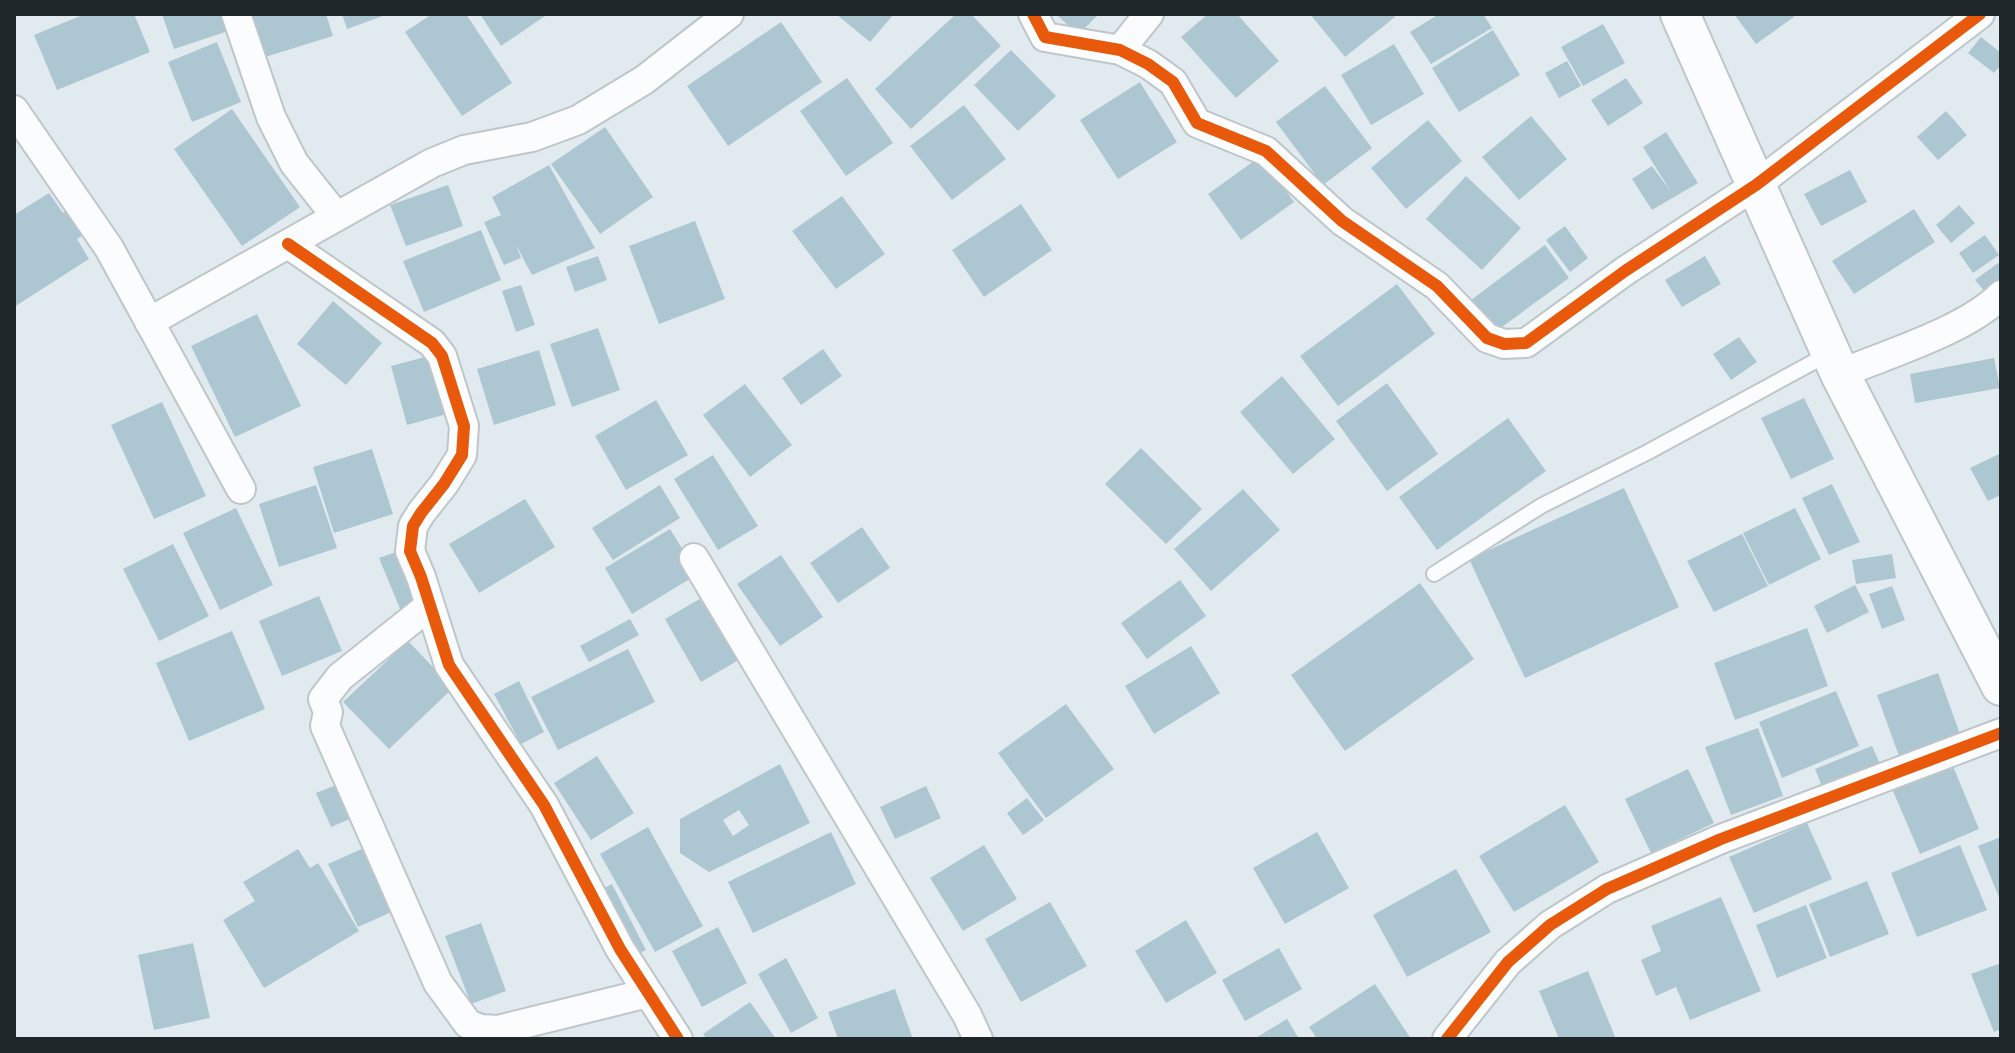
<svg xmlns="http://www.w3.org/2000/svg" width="2015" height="1053" viewBox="0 0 2015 1053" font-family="Manrope,sans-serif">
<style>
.building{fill:#acc7d1;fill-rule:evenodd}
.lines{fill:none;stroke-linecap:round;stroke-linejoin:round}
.service-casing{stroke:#bfc6ca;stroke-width:18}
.minor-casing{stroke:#bfc6ca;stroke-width:32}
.secondary-casing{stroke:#bfc6ca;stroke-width:42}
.service{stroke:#fafcfd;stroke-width:14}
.minor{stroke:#fafcfd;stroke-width:28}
.secondary{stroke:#fafcfd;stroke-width:38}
.cycleway-casing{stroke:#fff;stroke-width:17}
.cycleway{stroke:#e8590c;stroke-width:12}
</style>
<rect width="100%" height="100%" fill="#e1ebef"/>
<path class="building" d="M85,14H134L150,52L57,90L34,35Z
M162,14H225L231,30L174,49Z
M251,14H326L333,36L265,57Z
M342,14H388L347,29Z
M432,14H466L512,83L462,116L405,32Z
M480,14H548L501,46Z
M836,14H894L870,42Z
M956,14H971L1001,46L911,129L875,89Z
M1056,14H1099L1078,35Z
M1208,14H1237L1279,61L1236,98L1181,37Z
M1310,14H1393L1395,17L1345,57Z
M1439,14H1483L1492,28L1431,64L1410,32Z
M1734,14H1792L1794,17L1756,44Z
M781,22L822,82L728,146L687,86Z
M1603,24L1625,63L1583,86L1561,47Z
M1493,30L1520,75L1459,112L1432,68Z
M1981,37L2001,53V65L1994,73L1968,53Z
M217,42L241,102L192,122L168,62Z
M1394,44L1424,94L1371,125L1341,75Z
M1011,50L1056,96L1018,131L974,85Z
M1567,61L1581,86L1559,98L1545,73Z
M847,78L893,143L846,176L800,111Z
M1626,78L1643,103L1608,126L1591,100Z
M1140,82L1177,142L1118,179L1080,120Z
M1325,86L1372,148L1323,185L1276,122Z
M964,105L1006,159L952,200L910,146Z
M232,109L300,207L242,246L174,149Z
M1946,111L1967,135L1938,160L1917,137Z
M1531,116L1567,159L1519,200L1482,157Z
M1428,120L1462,161L1406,209L1371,168Z
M605,127L653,197L600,234L551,164Z
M1666,132L1698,183L1652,210L1632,179L1652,166L1671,192L1643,147Z
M1261,156L1294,202L1241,240L1208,194Z
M549,165L595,248L532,275L516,245L521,258L504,265L484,222L501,215L492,197Z
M1850,170L1867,202L1821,226L1804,194Z
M1466,176L1521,228L1482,270L1426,219Z
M448,185L463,226L406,246L390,205Z
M49,193L63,213L77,205L92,229L77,239L89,259L14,307V215Z
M842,196L885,254L836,289L792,231Z
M1021,204L1052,250L984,297L952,250Z
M1959,205L1975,223L1951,243L1936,225Z
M1914,209L1935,242L1854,294L1832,261Z
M695,221L725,299L659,324L629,246Z
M1565,226L1588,258L1570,272L1546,240Z
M481,230L501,280L424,312L403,261Z
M1985,235L1999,255L1973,273L1959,253Z
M1545,245L1569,278L1495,332L1471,300Z
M598,256L607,280L575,292L566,267Z
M1705,256L1721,284L1682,307L1665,280Z
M1998,263L2001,267V281L1986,293L1975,280Z
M1397,284L1435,334L1338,406L1300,356Z
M521,285L535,325L516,332L502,291Z
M333,301L382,343L346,385L297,344Z
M257,314L301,406L235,437L191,346Z
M598,328L620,390L572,407L550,344Z
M1739,337L1757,362L1731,380L1713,354Z
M823,349L842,376L801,405L782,378Z
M539,350L556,405L494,425L477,369Z
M436,354L451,413L407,425L391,366Z
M1994,358L2000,388L1915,403L1910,374Z
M1282,376L1335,439L1293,474L1240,412Z
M1387,383L1438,454L1387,491L1336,421Z
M745,384L792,445L750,477L703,415Z
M1804,398L1834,459L1791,479L1761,418Z
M656,400L688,455L626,490L595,436Z
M162,402L206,496L154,519L111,425Z
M1508,418L1546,471L1437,550L1399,497Z
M1141,448L1202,509L1166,544L1105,484Z
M372,449L393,514L334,533L313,467Z
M2001,453V495L1988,501L1970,468Z
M713,455L758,526L718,550L674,479Z
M1832,484L1860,542L1829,555L1802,498Z
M316,485L337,548L279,567L259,504Z
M660,485L680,518L613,560L592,528Z
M1624,488L1679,607L1525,678L1469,559Z
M1243,489L1280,530L1211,591L1174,549Z
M525,499L555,547L479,593L449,544Z
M236,508L273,585L220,610L183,533Z
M1795,508L1821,559L1769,585L1743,533Z
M862,527L890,568L838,603L810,563Z
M670,529L698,574L632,614L605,568Z
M1742,534L1768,586L1714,612L1687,561Z
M173,544L209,616L159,641L123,569Z
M402,550L423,603L401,611L379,558Z
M1892,554L1896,578L1856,584L1852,560Z
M781,555L823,617L780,646L737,584Z
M1180,580L1206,616L1147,659L1121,623Z
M1420,583L1474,659L1345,751L1291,675Z
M1855,585L1869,612L1827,633L1814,606Z
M1892,586L1905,620L1882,629L1869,594Z
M319,596L342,651L282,676L259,621Z
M705,596L742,658L701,682L665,619Z
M630,619L639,635L589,662L580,646Z
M1807,628L1828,686L1735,720L1714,663Z
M232,631L265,709L189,741L156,663Z
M408,641L453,688L389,749L343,702Z
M1191,646L1220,693L1154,734L1125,686Z
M628,649L655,702L558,750L531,697Z
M1938,673L1960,734L1899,756L1877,695Z
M519,681L544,732L521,744L494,694Z
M1836,691L1859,746L1782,778L1759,722Z
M1066,704L1114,769L1046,818L998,753Z
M1758,728L1783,796L1731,815L1705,747Z
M1872,746L1881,766L1823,789L1815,769Z
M597,756L634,813L591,840L554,783Z
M1950,759L1979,829L1920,854L1890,784Z
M780,764L810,823L709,872L680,853V819ZM739,810L749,825L733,836L723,820Z
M1688,769L1714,823L1651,853L1625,799Z
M336,785L350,819L331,827L316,793Z
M926,786L941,818L895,839L880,807Z
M1027,798L1044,820L1023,835L1007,813Z
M1565,805L1599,862L1514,912L1479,856Z
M1807,823L1832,879L1754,913L1729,857Z
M648,827L703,926L655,952L600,854Z
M831,832L856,884L753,933L728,882Z
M1317,832L1349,888L1285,924L1253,868Z
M2001,837V902L1978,846Z
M984,845L1017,899L963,931L930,878Z
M1960,845L1987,910L1917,937L1891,873Z
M366,847L396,910L358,927L328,864Z
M298,849L310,868L318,863L359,931L264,988L223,920L255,901L243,882Z
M1456,869L1491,932L1407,977L1373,915Z
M1867,881L1889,934L1830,957L1809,904Z
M612,884L646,950L633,956L599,891Z
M1721,897L1761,991L1690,1020L1676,987L1656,996L1641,960L1661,951L1651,926Z
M1050,902L1087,966L1021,1002L985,939Z
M1806,905L1827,958L1777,978L1756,925Z
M1186,920L1217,973L1166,1003L1135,951Z
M481,923L506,991L471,1004L445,936Z
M718,927L747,983L702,1007L672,951Z
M193,943L210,1018L154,1030L138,955Z
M1279,948L1302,989L1245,1021L1222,980Z
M786,958L818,1018L791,1033L758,974Z
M2001,963V1029L1994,1032L1971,974Z
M1588,971L1616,1039H1559L1539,991Z
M1375,984L1411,1039H1317L1309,1027Z
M895,989L913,1039H838L828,1012Z
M750,1002L776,1039H707L703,1034Z
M1287,1019L1299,1039H1254Z"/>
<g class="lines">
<g class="service-casing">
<path id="service" d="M1434,574L1541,506L1648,452L1830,353"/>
</g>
<g class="minor-casing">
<path id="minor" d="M236,14L271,117L294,163L336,216
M1033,14L1045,37L1120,50L1148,64L1173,82L1197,123L1266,151L1342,221L1437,286L1487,338L1504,344L1526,343L1625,271L1756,185L1980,14
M1120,50L1149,14
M14,110L109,248L241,489
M288,244L432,343L442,356L464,426L462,455L444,484L421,513L413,526L410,551L421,577L449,665L544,805L620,949L678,1039
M149,322L432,163L464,150L532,137L578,120L644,80L729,14
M1840,374C1887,354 1967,330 2001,295
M694,558L967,1015L978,1039
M429,606L340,677L323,699L328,712L325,726L438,983L468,1024L481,1029L498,1030L648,993
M1447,1039L1508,962L1550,925L1607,889L1721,839L2001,733"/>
</g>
<g class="secondary-casing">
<path id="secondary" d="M1680,14L1840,374L2001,686"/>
</g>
<use href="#service" class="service"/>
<use href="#minor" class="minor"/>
<use href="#secondary" class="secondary"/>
<g class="cycleway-casing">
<path id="cycleway" d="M1033,14L1045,37L1120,50L1148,64L1173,82L1197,123L1266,151L1342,221L1437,286L1487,338L1504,344L1526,343L1625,271L1756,185L1980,14
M288,244L432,343L442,356L464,426L462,455L444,484L421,513L413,526L410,551L421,577L449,665L544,805L620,949L678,1039
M1447,1039L1508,962L1550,925L1607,889L1721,839L2001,733"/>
</g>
<use href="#cycleway" class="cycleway"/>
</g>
<rect width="2015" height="1053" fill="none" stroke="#20272a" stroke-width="32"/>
</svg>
